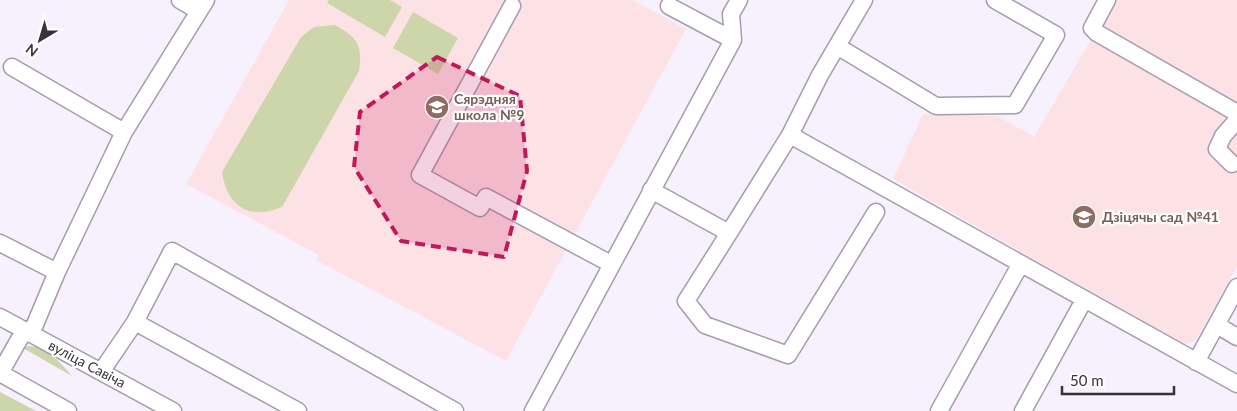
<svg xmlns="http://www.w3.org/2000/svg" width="1237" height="411" viewBox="0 0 1237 411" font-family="Lato,sans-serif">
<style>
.education{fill:#fde2e5}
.green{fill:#cdd5aa}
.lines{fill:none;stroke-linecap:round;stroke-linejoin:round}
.minor-casing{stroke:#a59cb0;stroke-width:19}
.minor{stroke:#fff;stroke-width:16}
.marked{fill:#c2185b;fill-opacity:0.2;stroke:#c2185b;stroke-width:4;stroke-dasharray:10 6;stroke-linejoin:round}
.labels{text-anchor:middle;stroke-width:4.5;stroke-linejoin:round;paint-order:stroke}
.education-label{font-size:14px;font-weight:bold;fill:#785e54;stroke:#fff;text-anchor:start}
.street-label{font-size:14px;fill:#36333b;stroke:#fff}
</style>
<rect width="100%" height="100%" fill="#f6f1fd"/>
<path class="education" d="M289,0H633L686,29L506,361L316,260L319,255L186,184Z
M1114,0H1237V267L1195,341L1184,344L893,179L923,114L998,116L1034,137Z"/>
<path class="green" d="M329,0H390L402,7L385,37L327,3Z
M413,12L458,38L438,74L393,48Z
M335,25C357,37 363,45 359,71L282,207C249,221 227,206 222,172L301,37L314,27Z
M28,346C46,346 61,363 72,376L23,348Z
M0,392L36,411H0Z"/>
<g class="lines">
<g class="minor-casing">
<path id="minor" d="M180,0L197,10
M1107,0L1092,28L1097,33L1237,113
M512,6L420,175L480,208L486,197L611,264
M669,6L733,40
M837,46L936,106L1015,105L1056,35L995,0
M12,67L124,132
M790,135L820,75L864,0
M1232,164L1217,149L1223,136L1237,120
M651,190L729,233L790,135L1237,384
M729,233L686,301L705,325L788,355L876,212
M0,243L57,272
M0,317L173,411
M1217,325L1237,337
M24,331L0,373L68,411
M31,334L57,272L124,132L206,0
M1196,362L1237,287
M101,372L135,322
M298,411L135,322L172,251L455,411
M533,411L733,40L731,14L739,0
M939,411L1020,265
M1023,411L1084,300"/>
</g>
<use href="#minor" class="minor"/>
</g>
<path class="marked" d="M437,57L520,96L527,171L504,257L401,241L354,167L360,112Z"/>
<defs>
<g id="school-disc" transform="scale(1.25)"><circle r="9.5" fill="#8d6e63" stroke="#fff"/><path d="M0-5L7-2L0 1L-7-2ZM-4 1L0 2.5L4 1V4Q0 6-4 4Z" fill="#fff"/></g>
</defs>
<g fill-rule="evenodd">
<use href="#school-disc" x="437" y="107"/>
<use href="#school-disc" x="1084" y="217"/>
</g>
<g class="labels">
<g class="education-label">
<text x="454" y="104">Сярэдняя<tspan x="454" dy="16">школа №9</tspan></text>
<text x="1102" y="222">Дзіцячы сад №41</text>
</g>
<g class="street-label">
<text transform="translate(87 364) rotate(28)" y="5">вуліца Савіча</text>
</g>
</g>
<g transform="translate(40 40) rotate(218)" stroke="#ffffff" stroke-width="4" paint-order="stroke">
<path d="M0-4L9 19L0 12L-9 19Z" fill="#36333b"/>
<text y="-8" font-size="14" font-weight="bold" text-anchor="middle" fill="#36333b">N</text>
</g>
<path d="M1062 386v8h112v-8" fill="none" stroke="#36333b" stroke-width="2.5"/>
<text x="1070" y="386" font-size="15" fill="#36333b" stroke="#ffffff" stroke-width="4" paint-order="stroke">50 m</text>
</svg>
